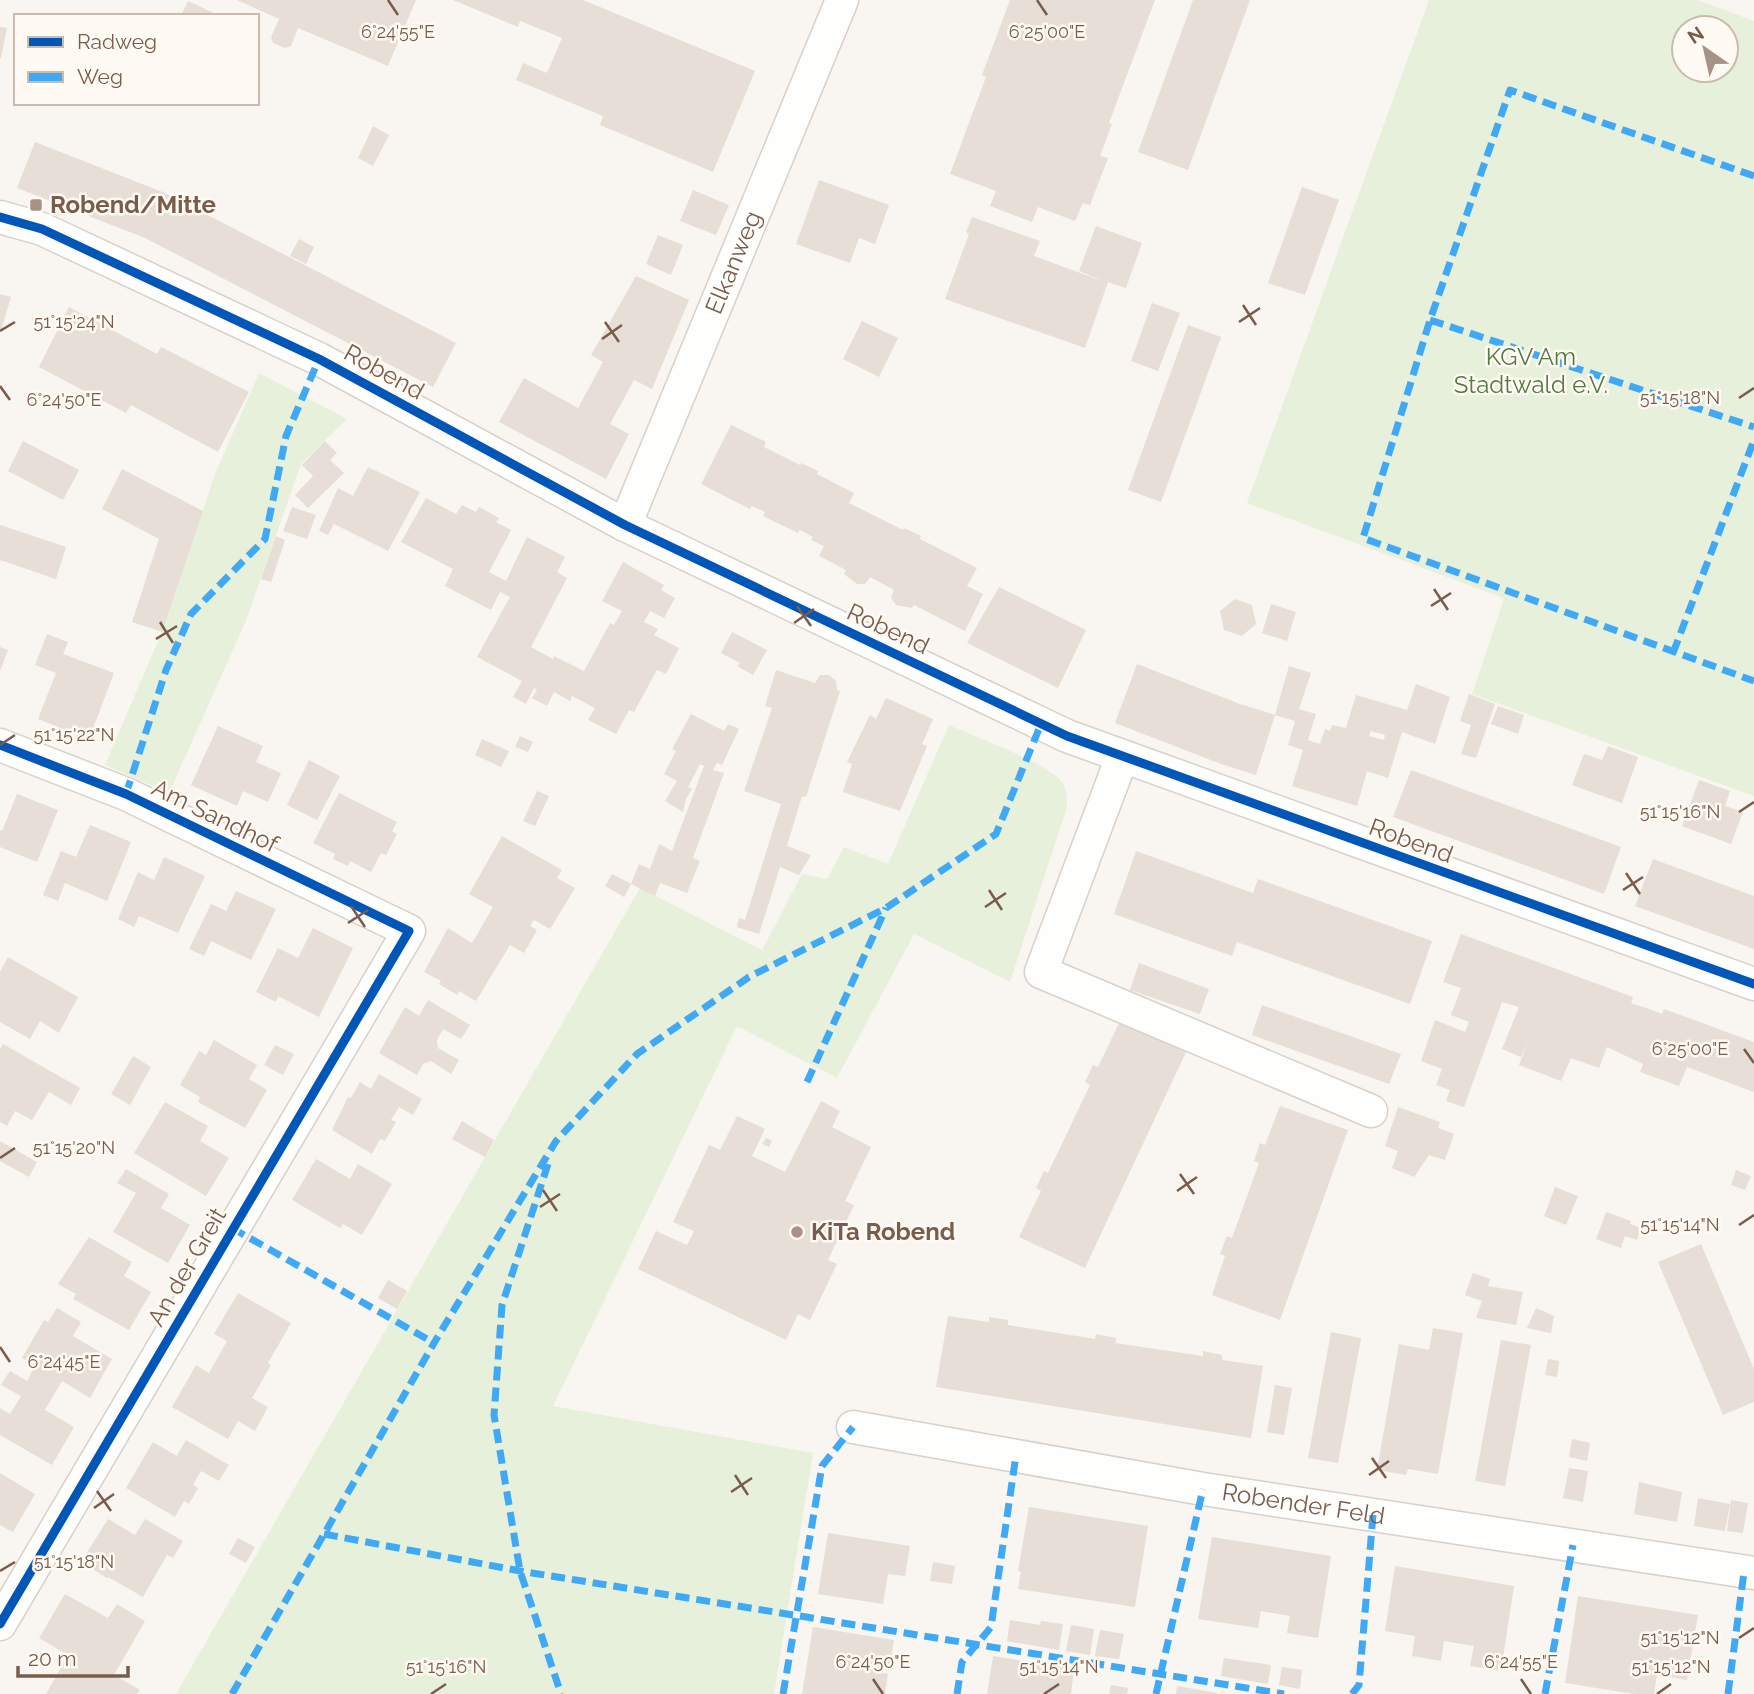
<svg xmlns="http://www.w3.org/2000/svg" width="1754" height="1694" viewBox="0 0 1754 1694" font-family="Raleway,sans-serif">
<style>
.green{fill:#e7f0db;fill-rule:evenodd}
.building{fill:#e6ded7;fill-rule:evenodd}
.lines{fill:none;stroke-linecap:round;stroke-linejoin:round}
.street-casing{stroke:#d7d1cb;stroke-width:35}
.street{stroke:#fefefd;stroke-width:32}
.quiet{stroke:#3fa9f5;stroke-width:7;stroke-dasharray:14 7;stroke-linecap:butt}
.cycleway-casing{stroke:#fffaf3;stroke-width:13}
.cycleway{stroke:#0057b8;stroke-width:9}
.ticks{fill:none;stroke:#7a5c4d;stroke-width:2.5}
.poi-dot{fill:#a69286;stroke:#fffaf3;stroke-width:2.5}
.labels{text-anchor:middle;stroke-width:5;stroke-linejoin:round;paint-order:stroke}
.poi-label{font-size:24px;font-weight:bold;fill:#7a5c4d;stroke:#fffaf3;text-anchor:start}
.street-label{font-size:24px;fill:#7a5c4d;stroke:#fffaf3}
.park-label{font-size:24px;fill:#537a41;stroke:#fffaf3}
.ticks-label{font-size:18px;text-anchor:middle;fill:#7a5c4d;stroke:#fffaf3;stroke-width:5;stroke-linejoin:round;paint-order:stroke}
</style>
<rect width="100%" height="100%" fill="#f9f5f0"/>
<path class="green" d="M1429,0H1698L1754,21V796L1472,694L1504,598L1247,503ZM1726,28V70H1684V28Z
M259,373L347,419L301,464L245,623L169,793L105,765L162,632L215,474Z
M949,725C971,735 1051,765 1061,781C1067,789 1067,797 1067,807L1010,982L914,934L837,1078L737,1026L553,1406L813,1453L774,1694H176L640,888L762,950L802,874L827,879L844,847L888,864Z"/>
<path class="building" d="M237,0H416L388,66L298,28L291,46L285,48L273,43L271,37L279,19Z
M453,0H583L755,71L713,172L600,125L603,116L516,80L523,63L547,73L562,38L520,21L518,27Z
M1010,0H1155L1109,123L1112,124L1100,156L1108,158L1090,205L1083,203L1075,221L1038,207L1032,222L990,206L996,191L950,174L986,77L982,75Z
M1193,0H1250L1188,170L1138,152Z
M188,1L220,16H181Z
M0,27L7,28L1,58H0Z
M373,126L389,135L373,166L358,158Z
M35,142L165,193L456,343L433,387L145,238L17,188Z
M819,180L889,205L875,244L859,238L850,263L796,244Z
M1302,187L1339,200L1305,295L1268,283Z
M693,190L729,205L716,235L680,221Z
M972,217L1040,241L1034,256L1105,282L1079,271L1096,226L1142,243L1126,288L1108,282L1085,348L945,299L969,234L966,232Z
M658,235L683,245L671,275L646,264Z
M299,239L314,247L306,264L290,256Z
M636,276L689,300L652,389L634,380L610,424L629,434L606,479L499,422L524,378L578,408L603,362L591,355Z
M0,294L11,297L1,331H0Z
M1152,303L1180,313L1158,371L1131,361Z
M69,307L157,354L161,347L249,392L218,452L131,405L126,413L39,367Z
M862,321L898,338L879,377L843,359Z
M1188,325L1221,337L1161,502L1128,490Z
M731,425L766,442L764,447L800,465L801,463L818,471L817,474L854,493L849,503L903,530L904,528L921,536L920,539L977,568L967,586L983,594L965,631L914,605L912,608L896,605L891,598L894,590L870,577L865,584H857L844,574L846,570L819,556L824,546L811,540L813,537L800,530L798,533L763,516L765,512L752,506L750,509L701,484Z
M23,441L79,470L63,500L8,471Z
M325,441L337,453L330,460L344,473L308,508L295,495L313,476L302,465Z
M368,467L420,492L388,551L334,524L328,535L319,531L338,488L353,496Z
M122,469L203,511L162,632L132,622L159,539L102,509Z
M426,498L456,514L462,505L476,512L479,507L499,518L496,522L511,530L489,572L506,581L527,537L565,557L557,572L567,578L531,647L553,659L554,656L584,671L610,623L614,625L622,611L602,601L623,562L664,585L661,590L675,598L664,618L650,611L644,622L658,629L654,635L679,648L666,674L657,670L634,712L629,710L616,734L588,720L595,708L572,696L570,701L554,692L547,706L532,698L537,690L534,688L526,704L513,697L522,681L477,657L510,597L500,592L491,610L445,586L453,569L401,542Z
M292,507L316,515L307,539L283,531Z
M0,525L66,547L56,579L0,560Z
M276,536L285,540L271,582L261,579Z
M999,587L1086,630L1058,688L967,643Z
M1235,599L1252,605L1256,624L1242,636L1224,630L1220,611Z
M1271,604L1296,612L1287,641L1262,633Z
M732,632L767,650L753,675L737,666L740,663L721,653Z
M47,634L68,642L63,654L114,673L89,739L38,719L56,673L35,665Z
M0,647L8,650L0,671Z
M1137,664L1240,704L1275,715L1256,775L1221,764L1115,723Z
M1289,666L1311,673L1299,709L1316,714L1308,740L1320,744L1325,729L1330,731L1332,725L1346,728L1356,695L1407,710L1416,684L1450,697L1435,744L1402,732L1388,778L1367,771L1357,806L1292,786L1303,750L1288,745L1295,721L1275,715ZM1371,731L1385,735L1384,740L1369,736Z
M776,670L815,683L820,675H829L836,681L837,690L840,691L806,797L802,796L787,846L811,855L799,875L780,867L759,934L737,927L739,918L745,920L781,804L744,791L772,708L765,706Z
M1469,694L1495,704L1476,758L1461,754L1471,725L1460,721Z
M886,698L933,719L922,744L927,746L900,811L843,792L852,764L847,762L870,715L876,719Z
M1498,706L1524,715L1518,734L1491,724Z
M691,714L724,731L728,724L739,729L722,765L717,763L713,770L724,773L693,858L700,861L687,893L660,883L655,896L631,884L624,897L605,886L612,874L631,884L639,864L650,869L659,844L672,851L704,766L700,764L688,787L692,789L686,799L683,812L665,801L677,781L664,774L676,751L672,749Z
M218,726L263,746L256,762L281,773L268,802L243,791L237,806L191,785Z
M520,736L533,742L528,752L515,747Z
M482,739L509,751L501,767L475,755Z
M1608,746L1638,757L1622,803L1572,785L1584,754L1602,760Z
M309,760L340,776L317,820L287,805Z
M1411,770L1621,847L1604,894L1393,817Z
M1699,780L1730,791L1725,806L1743,812L1731,844L1682,826Z
M537,791L549,796L535,826L523,821Z
M339,793L397,822L392,831L397,834L386,855L381,853L371,872L350,861L348,866L333,859L335,854L313,843Z
M17,794L58,810L37,862L0,847V830L2,831Z
M90,825L131,842L107,901L65,883L58,901L43,895L61,851L76,857Z
M502,836L562,870L557,878L575,888L550,929L534,920L530,926L537,930L524,953L510,945L476,1001L459,991L457,995L439,984L441,981L424,972L448,928L472,943L481,928L493,907L469,894Z
M1136,851L1253,893L1258,879L1432,941L1410,1004L1237,942L1232,956L1114,914Z
M164,857L205,876L178,933L139,916L134,927L118,919L138,872L154,880Z
M1653,859L1754,896V949L1635,906Z
M236,891L276,909L251,960L211,941L204,956L189,949L211,904L226,911Z
M313,928L353,948L319,1017L278,996L276,1002L256,992L278,948L298,958Z
M1461,934L1633,997L1631,1003L1646,1008L1662,1014L1664,1009L1754,1042V1092L1687,1067L1679,1086L1640,1072L1643,1064L1607,1047L1599,1068L1571,1058L1561,1081L1519,1065L1528,1042L1521,1057L1502,1049L1519,1007L1502,1002L1464,1107L1446,1101L1450,1090L1436,1085L1442,1069L1421,1061L1435,1020L1465,1032L1469,1022L1451,1015L1461,988L1443,982Z
M8,957L78,997L59,1033L40,1021L30,1039L0,1022V972Z
M1139,963L1209,989L1200,1014L1130,990Z
M428,1000L470,1025L461,1039L443,1029L437,1040L438,1048L459,1060L451,1074L431,1061L423,1064L417,1075L379,1053L405,1007L419,1016Z
M1262,1005L1401,1054L1389,1084L1252,1035Z
M1120,1021L1186,1052L1085,1268L1019,1237L1041,1191L1036,1188L1044,1171L1048,1173L1090,1085L1085,1082L1093,1065L1098,1067Z
M214,1040L257,1065L249,1079L267,1090L245,1128L198,1102L200,1097L180,1085L199,1051L206,1055Z
M3,1044L80,1088L71,1105L49,1092L32,1120L15,1111L7,1126L0,1122V1049Z
M275,1045L294,1054L283,1075L264,1065Z
M133,1056L151,1067L130,1105L111,1094Z
M379,1074L422,1099L413,1115L399,1107L391,1120L396,1122L385,1141L380,1139L372,1154L332,1130L348,1097L351,1098L360,1082L371,1089Z
M821,1101L840,1111L832,1127L871,1147L845,1201L854,1205L828,1260L837,1264L810,1320L798,1314L786,1340L638,1269L656,1231L687,1245L694,1231L673,1222L709,1145L720,1150L737,1116L765,1129L752,1156L785,1172Z
M165,1102L208,1126L200,1141L229,1158L206,1196L134,1153Z
M1280,1106L1348,1130L1280,1320L1212,1295L1225,1256L1220,1254L1227,1236L1232,1238L1259,1163L1254,1161L1260,1143L1265,1145Z
M1398,1107L1440,1122L1438,1128L1454,1134L1445,1160L1429,1155L1414,1177L1392,1168L1398,1151L1385,1146Z
M462,1121L494,1140L485,1157L452,1139Z
M766,1138L772,1141L769,1147L762,1144Z
M0,1141L37,1162L29,1177L0,1161Z
M316,1159L350,1179L358,1164L392,1184L362,1235L343,1224L340,1228L292,1200Z
M126,1169L169,1194L161,1208L190,1225L168,1263L113,1232L136,1193L117,1183Z
M1736,1170L1751,1176L1745,1190L1731,1185Z
M1555,1187L1578,1196L1566,1225L1544,1216Z
M1606,1212L1631,1221L1630,1224L1641,1228L1637,1240L1625,1236L1621,1248L1596,1239Z
M89,1237L132,1262L124,1276L151,1292L129,1330L73,1299L76,1294L58,1284Z
M1701,1244L1754,1369V1402L1723,1415L1658,1262Z
M1473,1273L1490,1279L1488,1286L1523,1292L1516,1325L1476,1318L1482,1301L1465,1295Z
M388,1280L407,1291L397,1309L378,1298Z
M238,1293L291,1323L268,1363L271,1365L252,1398L268,1407L255,1431L238,1421L228,1439L172,1407L196,1365L209,1373L227,1341L214,1334Z
M57,1308L81,1322L73,1336L112,1359L90,1398L62,1381L45,1410L74,1427L52,1465L0,1435V1408L10,1414L21,1396L1,1385L10,1371L27,1381L35,1366L22,1358L44,1320L48,1322Z
M1536,1308L1554,1316L1551,1333L1527,1328Z
M948,1316L989,1322V1317L1008,1320V1325L1095,1339L1096,1334L1116,1338L1115,1343L1203,1356V1351L1222,1355V1360L1263,1366L1251,1438L936,1387Z
M1433,1328L1463,1333L1438,1474L1408,1469L1406,1475L1377,1470L1399,1344L1429,1350Z
M1331,1332L1361,1338L1338,1463L1308,1458Z
M1501,1340L1531,1345L1505,1486L1475,1481Z
M1548,1359L1559,1361L1557,1377L1545,1375Z
M1275,1385L1292,1388L1284,1435L1267,1432Z
M1572,1439L1590,1443L1587,1461L1569,1457Z
M186,1440L229,1465L219,1481L201,1471L193,1485L198,1488L189,1504L184,1501L175,1517L126,1488L153,1442L177,1456Z
M1569,1468L1588,1471L1583,1502L1563,1498Z
M0,1473L35,1494L13,1532L0,1525Z
M1639,1482L1682,1492L1677,1522L1634,1514Z
M1698,1498L1730,1504L1725,1531L1694,1526Z
M1731,1500L1748,1503L1743,1533L1727,1531Z
M1029,1507L1148,1526L1135,1607L1018,1589L1021,1572L1018,1571Z
M108,1519L135,1535L145,1519L183,1541L173,1558L167,1555L143,1597L108,1577L107,1578L83,1563L88,1555L86,1554Z
M828,1533L910,1546L905,1576L888,1574L883,1604L818,1594Z
M1212,1537L1331,1556L1318,1638L1287,1633L1290,1616L1261,1611L1258,1628L1198,1619Z
M238,1538L255,1547L246,1563L229,1554Z
M933,1562L955,1566L952,1584L930,1581Z
M1395,1566L1514,1586L1501,1671L1470,1666L1474,1646L1444,1641L1441,1661L1412,1656L1415,1636L1385,1631Z
M65,1594L108,1618L117,1604L145,1621L114,1675L140,1690L137,1694H46L68,1655L39,1638Z
M1578,1596L1698,1615L1687,1680L1657,1675L1654,1694H1634L1565,1683Z
M1010,1620L1040,1625L1041,1621L1063,1624L1059,1650L1007,1641Z
M1071,1625L1094,1629L1090,1655L1066,1651Z
M813,1627L894,1640L889,1671L872,1668V1671L888,1674L885,1694H802Z
M1100,1630L1124,1634L1119,1659L1095,1656Z
M993,1656L1074,1669L1071,1694H987Z
M1224,1658L1271,1665L1268,1684L1221,1676Z
M1282,1667L1302,1670L1300,1689L1279,1685Z
M1111,1685L1128,1688L1127,1694H1109Z
M1177,1686L1217,1693V1694H1176Z"/>
<g class="lines">
<g class="street-casing">
<g id="street">
<path d="M0,217L42,229L319,359L625,525L1067,736L1754,984"/>
<path id="s1" d="M625,525L842,0"/>
<path d="M0,745L126,794L409,931L0,1624"/>
<path d="M1122,757L1041,972L1371,1111"/>
<path id="s2" d="M853,1427L1203,1489L1754,1573"/>
</g>
</g>
<use href="#street" class="street"/>
<path class="quiet" d="M1754,176L1510,90L1430,320L1363,538L1754,681
M1430,320L1754,427
M1673,653L1754,440
M126,794L166,670L191,614L265,539L286,436L319,359
M807,1082L886,908
M548,1164L502,1305L494,1415L520,1571L561,1694
M232,1228L434,1343
M324,1534L520,1571L1284,1694
M232,1694L434,1343L556,1141L637,1054L749,977L886,908L996,834L1041,724
M783,1694L822,1466L853,1427
M957,1694L962,1662L991,1627L1016,1455
M1156,1694L1203,1489
M1352,1694L1359,1685L1373,1515
M1545,1694L1573,1545
M1728,1694L1744,1572"/>
<g class="cycleway-casing">
<path id="cycleway" d="M0,217L42,229L319,359L625,525L1067,736L1754,984
M0,745L126,794L409,931L0,1624"/>
</g>
<use href="#cycleway" class="cycleway"/>
</g>
<path class="ticks" d="M388,0L398,15M1037,0L1047,15M1243,305L1256,325M605,322L619,342M1239,322L1260,308M0,331L15,322M602,339L622,325M0,386L10,400M1739,398L1754,388M1434,589L1448,610M797,606L811,626M1431,606L1451,593M160,622L173,643M794,623L814,609M156,639L177,626M0,745L15,735M1739,812L1754,802M1626,873L1640,894M989,890L1002,910M1623,890L1643,877M351,906L365,927M985,907L1006,893M348,923L368,910M1744,1049L1754,1063M0,1158L15,1148M1180,1174L1194,1194M543,1190L557,1211M1177,1191L1197,1177M540,1207L560,1194M1739,1225L1754,1215M0,1347L10,1362M1372,1458L1386,1478M735,1475L748,1495M1369,1475L1389,1461M97,1491L111,1511M731,1492L752,1478M94,1508L114,1494M0,1571L15,1562M1739,1638L1754,1628M873,1679L883,1694M1521,1679L1531,1694M431,1694L446,1684M1044,1694L1059,1684M1657,1694L1671,1684"/>
<g class="poi-dot">
<rect x="29" y="198" width="14" height="14" rx="3.5"/>
<circle cx="797" cy="1232" r="7"/>
</g>
<g class="labels">
<g class="poi-label">
<text x="50" y="213">Robend/Mitte</text>
<text x="811" y="1240">KiTa Robend</text>
</g>
<g class="street-label">
<text dy="8" stroke="none"><textPath href="#s1" startOffset="284">Elkanweg</textPath></text>
<text transform="translate(384 372) rotate(29)" y="8">Robend</text>
<text transform="translate(888 629) rotate(25)" y="8">Robend</text>
<text transform="translate(215 816) rotate(26)" y="8">Am Sandhof</text>
<text transform="translate(1411 841) rotate(20)" y="8">Robend</text>
<text transform="translate(187 1267) rotate(-60)" y="8">An der Greit</text>
<text dy="8" stroke="none"><textPath href="#s2" startOffset="457">Robender Feld</textPath></text>
</g>
<g class="park-label">
<text x="1531" y="365">KGV Am<tspan x="1531" dy="28">Stadtwald e.V.</tspan></text>
</g>
</g>
<g class="ticks-label">
<text x="398" y="38">6°24'55"E</text>
<text x="1047" y="38">6°25'00"E</text>
<text x="74" y="328">51°15'24"N</text>
<text x="1680" y="404">51°15'18"N</text>
<text x="64" y="406">6°24'50"E</text>
<text x="74" y="741">51°15'22"N</text>
<text x="1680" y="818">51°15'16"N</text>
<text x="1690" y="1055">6°25'00"E</text>
<text x="74" y="1154">51°15'20"N</text>
<text x="1680" y="1231">51°15'14"N</text>
<text x="64" y="1368">6°24'45"E</text>
<text x="74" y="1568">51°15'18"N</text>
<text x="1680" y="1644">51°15'12"N</text>
<text x="873" y="1668">6°24'50"E</text>
<text x="1521" y="1668">6°24'55"E</text>
<text x="446" y="1673">51°15'16"N</text>
<text x="1059" y="1673">51°15'14"N</text>
<text x="1671" y="1673">51°15'12"N</text>
</g>
<rect x="14" y="14" width="245" height="91" fill="#fffaf3" stroke="#cabbb1" stroke-width="2"/>
<rect x="28" y="37" width="35" height="10" fill="#0057b8" stroke="#cabbb1" stroke-width="2"/>
<text x="77" y="49" font-size="21" fill="#7a5c4d">Radweg</text>
<rect x="28" y="72" width="35" height="10" fill="#3fa9f5" stroke="#cabbb1" stroke-width="2"/>
<text x="77" y="84" font-size="21" fill="#7a5c4d">Weg</text>
<g transform="translate(1705 49) rotate(326)"><circle r="33" fill="#fffaf3" stroke="#cabbb1" stroke-width="2"/>
<path d="M0-5L12 26L0 18L-12 26Z" fill="#a69286"/>
<text y="-10" font-size="19" font-weight="bold" text-anchor="middle" fill="#7a5c4d">N</text>
</g>
<path d="M18 1666v10h110v-10" fill="none" stroke="#7a5c4d" stroke-width="3.5"/>
<text x="28" y="1666" font-size="21" fill="#7a5c4d" stroke="#fffaf3" stroke-width="5" paint-order="stroke">20 m</text>
</svg>
